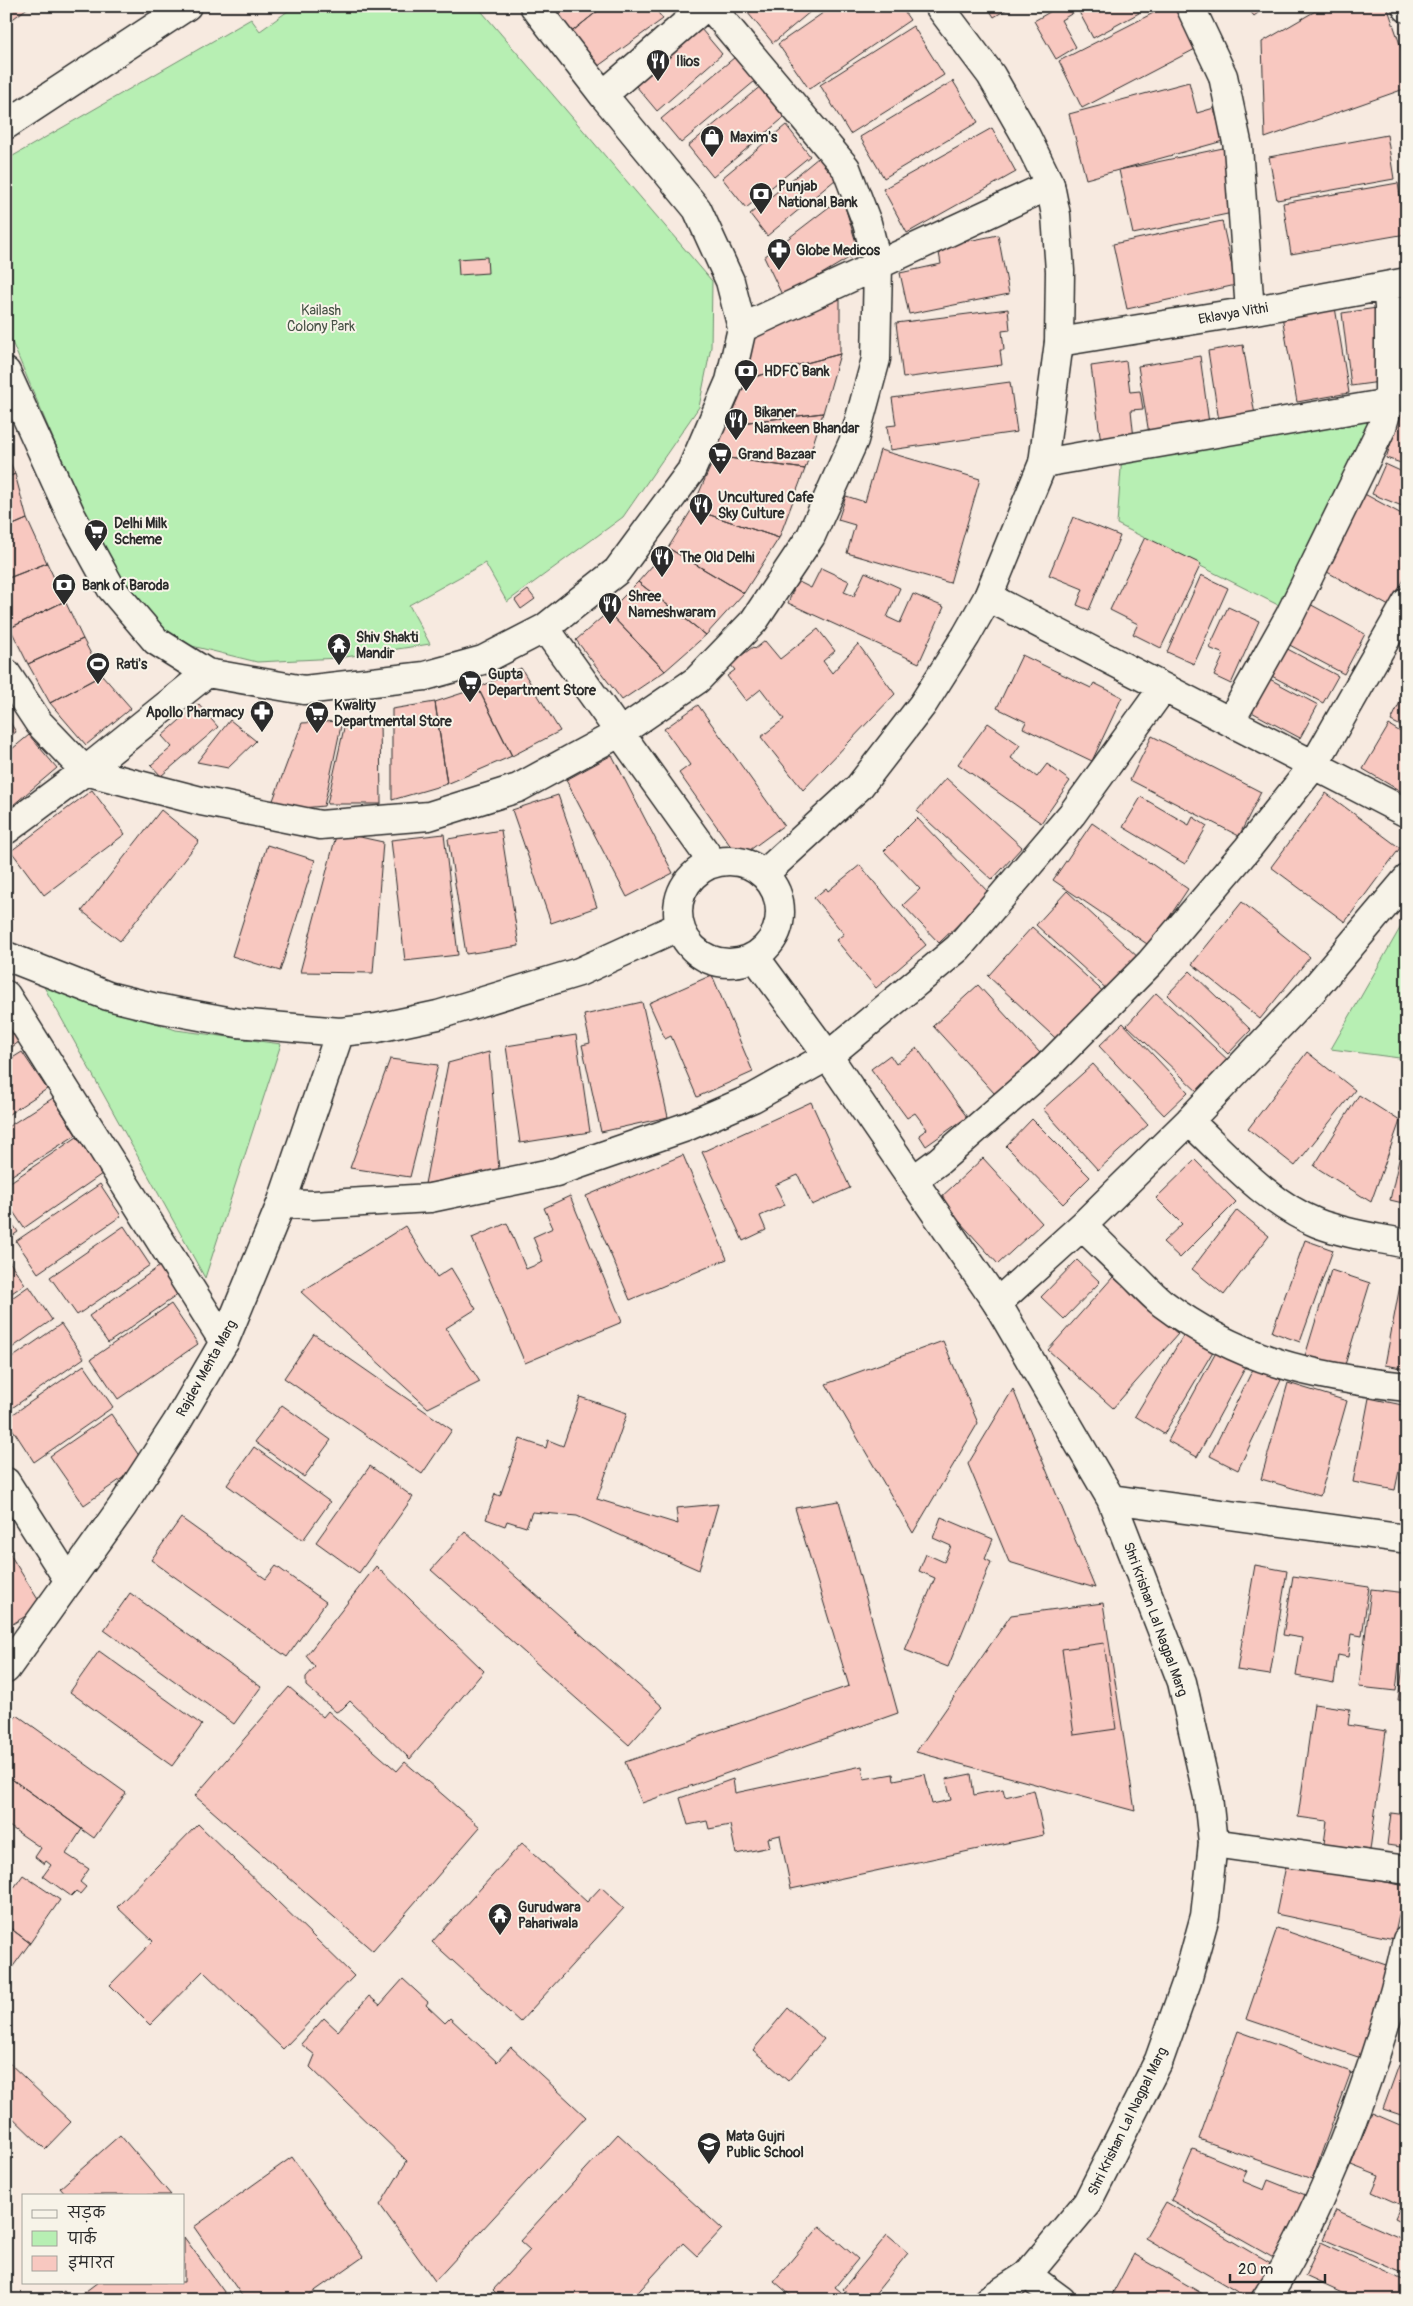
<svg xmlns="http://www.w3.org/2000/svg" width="1413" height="2306" viewBox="0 0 1413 2306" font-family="Pangolin,'Playpen Sans Deva',sans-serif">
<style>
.green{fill:#b7efb3;stroke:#718d6f}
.building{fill:#f8c8c0;stroke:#2b2b2b}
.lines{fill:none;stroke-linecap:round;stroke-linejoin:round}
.street-casing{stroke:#2b2b2b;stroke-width:31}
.secondary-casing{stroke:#2b2b2b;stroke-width:31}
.street{stroke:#f7f3e8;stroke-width:28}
.secondary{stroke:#f7f3e8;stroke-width:28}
.labels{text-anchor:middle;stroke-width:4;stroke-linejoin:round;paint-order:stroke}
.poi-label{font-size:14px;font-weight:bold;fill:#2b2b2b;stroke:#f7f3e8;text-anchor:start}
.park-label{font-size:14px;fill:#475246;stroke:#f7f3e8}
.street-label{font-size:14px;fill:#2b2b2b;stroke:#f7f3e8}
</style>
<rect width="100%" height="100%" fill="#f7eae0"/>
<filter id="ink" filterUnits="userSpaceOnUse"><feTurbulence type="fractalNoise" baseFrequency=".02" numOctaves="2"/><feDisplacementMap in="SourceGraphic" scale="10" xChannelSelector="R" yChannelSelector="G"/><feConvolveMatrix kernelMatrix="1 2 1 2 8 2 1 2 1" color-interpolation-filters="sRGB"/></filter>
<g filter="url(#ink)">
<path class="green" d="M295,6H477L712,281L711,347L699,407L623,517L507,602L485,563L409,605L430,644L339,658L257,662L192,646L155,624L103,556L6,328V160L251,19L260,31Z
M1387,416L1294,613L1117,524L1122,455Z
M1407,916V1059L1331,1049Z
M43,985L176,1030L281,1044L205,1278Z"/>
<path class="building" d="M6,6H30L6,24Z
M543,6H604L564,38Z
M604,6H653L663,19L590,72L564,38Z
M742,6H817L773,43Z
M833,6H900L910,20L809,89L778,44Z
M987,6H1012L994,17Z
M1060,6H1135L1139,13L1093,38L1078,10L1061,20L1076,47L1056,59L1034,21Z
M1167,6H1181L1201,46L1082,108L1059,61Z
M1246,6H1267L1254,16Z
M1324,6H1387L1407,65V88L1265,138L1262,42Z
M696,23L722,54L657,111L631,80Z
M913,26L944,75L850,134L820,85Z
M735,57L755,81L681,143L661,119Z
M953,81L978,122L884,178L860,137Z
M1189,82L1197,113L1214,108L1223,141L1086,179L1069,114Z
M762,85L787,115L713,177L688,146Z
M786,125L810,156L746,208L722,178Z
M992,128L1016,172L907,233L883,189Z
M1387,135L1394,179L1277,200L1269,157Z
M1223,148L1237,212L1133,234L1119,170Z
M824,153L841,175L767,236L750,214Z
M1398,183L1406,234L1291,254L1283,203Z
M842,197L859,252L783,297L764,257Z
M1222,221L1236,285L1127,309L1113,244Z
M998,235L1009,294L909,314L900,273L941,264L938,247Z
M487,257L488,273L459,275L458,259Z
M840,294V354L739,381L745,343Z
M1335,307L1349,393L1297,402L1282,316Z
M1377,308L1387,381L1351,386L1342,313Z
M1008,309L1010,330L1002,331L1004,350H1000L1002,365L903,378L896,323Z
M1243,345L1255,415L1219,421L1208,351Z
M1407,349V381L1399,379Z
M840,354L823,413L724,425L739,381Z
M1200,356L1210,431L1150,440L1138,366Z
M1126,361L1130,392L1140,391L1143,409L1131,410L1134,439L1101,443L1091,366Z
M1010,382L1017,432L890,450L887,426L896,425L892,398Z
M1403,382L1407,383V465L1386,458L1397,425L1389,423Z
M823,413L805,469L715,456L724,425Z
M880,450L980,479L950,583L847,553L855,525L838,520L846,496L865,502Z
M6,453L15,474L6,478Z
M715,456L805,469L779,538L692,509Z
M1385,464L1407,474V508L1372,494Z
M15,474L27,519L6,528V478Z
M1359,491L1407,517V574L1389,606L1318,567Z
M692,509L779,538L744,593L668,548Z
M1073,517L1120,536L1089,610L1077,605L1083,589L1049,575Z
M27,519L47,563L6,579V528Z
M1145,537L1201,564L1161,648L1133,634L1138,624L1110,610Z
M668,548L744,593L706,635L638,582Z
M47,563L65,601L10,628L6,620V579Z
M821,568L849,581L844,592L854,596L865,572L900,588L887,617L900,623L913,594L944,607L919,663L788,603L797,581L811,588Z
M1201,575L1228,588L1194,664L1167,652Z
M638,582L706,635L665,671L608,612Z
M528,590L535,599L521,609L515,600Z
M65,601L83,639L28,664L10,628Z
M1306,602L1365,634L1344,674L1284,642Z
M1228,607L1259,621L1231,684L1214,676L1224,654L1209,648Z
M608,612L665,671L622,700L576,640Z
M818,629L835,651L823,661L832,673L858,644L895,694L803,790L761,737L784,719L761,689L746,701L727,676L735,670L730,664L753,647L755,649L765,641L780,659Z
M83,639L102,675L50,703L28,664Z
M1280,645L1338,676L1323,703L1266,673Z
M1022,655L1091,688L1094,683L1122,697L1092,761L1023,728L1026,722L997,708Z
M521,668L560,731L512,756L478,688Z
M102,675L131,708L86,745L50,703Z
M1264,676L1318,705L1300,738L1246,709Z
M478,688L512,756L447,784L435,702Z
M435,702L447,784L392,800V709Z
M1400,702L1407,706V729L1391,721Z
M198,704L218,727L161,776L151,765L172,747L162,736Z
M698,705L784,825L739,858L679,773L690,765L664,729Z
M6,716L16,732L6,739Z
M380,718L381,804H327L346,719Z
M230,720L256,741L228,768L197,762Z
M342,721L324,806L269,811L302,723Z
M988,723L1020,745L1011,758L1037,777L1047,764L1070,781L1041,823L958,764Z
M1389,725L1407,736V795L1363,769Z
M29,735L57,768L6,811V754Z
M1152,736L1261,792L1239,836L1130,780Z
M612,755L673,873L627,897L566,780Z
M946,778L1022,847L992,880L917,811Z
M92,790L125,834L44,895L11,851Z
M1326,793L1400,848L1345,922L1271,867Z
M558,795L597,907L551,923L512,810Z
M1141,797L1189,825L1193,817L1207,826L1185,864L1123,827Z
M161,810L199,841L120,941L82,911Z
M917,818L990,894L939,943L903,905L920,889L884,851Z
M1092,823L1188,889L1150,946L1053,880Z
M501,830L519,946L466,954L448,839Z
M337,832L383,842L373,973L300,972Z
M444,834L458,955L405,961L391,840Z
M267,845L315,860L280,971L232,956Z
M860,865L926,945L876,988L836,940L844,934L814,898L826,888L828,891Z
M1067,891L1141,960L1111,993L1036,925Z
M1242,902L1310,957L1260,1019L1192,964Z
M1032,927L1109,997L1064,1046L988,976Z
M1190,971L1251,1030L1228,1054L1167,995Z
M712,975L753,1072L697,1097L671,1036L665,1039L649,1003Z
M978,985L1040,1053L995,1094L933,1026Z
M1156,993L1230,1062L1200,1094L1127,1025Z
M642,1002L668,1117L601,1132L582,1045L590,1043L584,1015Z
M1123,1023L1188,1092L1164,1115L1099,1046Z
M6,1024L19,1042L6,1051Z
M576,1035L590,1132L520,1143L506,1046Z
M917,1048L967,1117L926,1146L919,1135L927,1129L915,1113L907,1118L871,1069L890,1055L896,1064Z
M22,1052L47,1089L6,1116V1062Z
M489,1052L499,1170L425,1184L448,1063Z
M1307,1052L1355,1090L1295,1166L1248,1129Z
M390,1059L438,1065L410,1177L350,1168Z
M1093,1064L1148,1125L1098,1170L1043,1109Z
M1359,1095L1400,1121L1371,1202L1314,1166Z
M53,1098L76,1135L6,1179V1128Z
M811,1102L850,1188L812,1205L798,1175L775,1185L785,1205L760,1216L766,1230L743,1241L702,1152Z
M1032,1119L1090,1177L1063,1204L1006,1146Z
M1407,1124V1204L1390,1200Z
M77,1137L102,1174L24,1228L6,1201V1185Z
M683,1155L727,1259L630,1300L586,1196Z
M983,1158L1042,1223L998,1264L939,1199Z
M1195,1160L1236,1202L1180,1258L1163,1242L1182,1224L1156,1198Z
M100,1184L121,1216L38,1273L16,1241Z
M570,1196L622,1322L525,1363L472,1238L507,1223L526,1269L543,1262L533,1237L553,1228L544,1208Z
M1237,1210L1269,1236L1224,1295L1192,1269Z
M6,1215L18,1232L6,1240Z
M124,1226L150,1265L77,1315L50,1277Z
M405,1226L437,1277L451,1268L476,1309L446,1328L480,1382L428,1408L301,1292Z
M1305,1240L1333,1250L1300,1342L1272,1332Z
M6,1257L25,1284L6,1297Z
M1077,1260L1100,1282L1064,1319L1041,1297Z
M160,1266L179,1294L108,1343L89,1316Z
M1331,1270L1370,1283L1344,1368L1305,1356Z
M1113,1277L1178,1334L1113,1408L1048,1350Z
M1401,1280L1407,1281V1369L1385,1365Z
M29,1286L52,1320L6,1352V1302Z
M171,1304L198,1344L118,1399L91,1359Z
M61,1324L84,1358L9,1410L6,1406V1362Z
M1186,1331L1215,1348L1164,1434L1135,1416Z
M314,1334L452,1430L422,1474L284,1378Z
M943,1341L978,1423L913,1533L826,1384Z
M1220,1345L1249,1361L1197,1457L1168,1441Z
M84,1365L113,1407L34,1462L6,1419Z
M1254,1367L1281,1380L1238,1470L1210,1456Z
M1288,1383L1347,1401L1320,1496L1261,1479Z
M1013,1389L1095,1588L1009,1562L968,1464Z
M580,1397L627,1413L597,1499L678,1524L676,1508L718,1504L699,1570L577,1516L532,1512L526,1527L507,1521L505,1526L486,1519L495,1494L500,1496L520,1439L546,1448L548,1440L563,1446Z
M1369,1398L1407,1406V1432L1395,1490L1353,1482Z
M282,1405L331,1440L304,1477L255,1442Z
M111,1414L144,1463L84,1505L50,1456Z
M254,1447L330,1502L303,1540L227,1485Z
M370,1466L413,1497L359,1573L316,1542Z
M839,1501L898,1713L642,1803L625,1762L849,1686L795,1508Z
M941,1517L993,1539L985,1559L991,1562L948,1667L905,1650L935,1578L919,1571L926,1554L944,1562L951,1546L933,1538Z
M181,1518L266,1579L276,1566L326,1602L287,1657L151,1560Z
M465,1532L663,1707L629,1745L431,1570Z
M6,1548L42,1606L6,1628Z
M1255,1565L1287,1571L1270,1675L1237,1670Z
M376,1566L484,1671L410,1759L350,1701L342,1709L336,1712L306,1686V1677L315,1667L306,1656Z
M1293,1576L1369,1587L1362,1636L1351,1634L1348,1657L1338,1655L1334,1683L1296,1676L1302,1638L1283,1635Z
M1371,1589L1407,1593L1396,1691L1359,1687Z
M130,1593L261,1687L234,1724L104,1630Z
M1103,1603L1135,1811L916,1752L1011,1615Z
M1407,1641V1701L1398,1700Z
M1104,1643L1116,1729L1074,1735L1062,1649Z
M99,1651L202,1725L172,1766L70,1692Z
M289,1687L323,1717L328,1711L397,1771L405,1762L480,1827L373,1951L195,1796Z
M1314,1704L1350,1709L1348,1725L1386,1731L1370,1850L1324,1844L1327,1821L1298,1817Z
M17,1715L126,1793L94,1838L6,1775V1730Z
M862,1766L864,1779L893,1774L894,1780L925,1774L932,1804L951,1800L946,1779L971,1774L974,1795L1003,1789L1005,1797L1034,1790L1044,1835L791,1889L780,1835L768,1838L770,1847L736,1854L730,1825L709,1829L707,1821L688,1825L680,1798L733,1779L735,1793Z
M6,1775L82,1829L66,1854L89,1869L80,1882L86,1887L80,1894L76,1891L71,1896L43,1876L51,1865L46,1861L44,1864L35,1857L41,1848L6,1824Z
M1391,1813L1407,1815V1848L1387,1845Z
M198,1824L354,1976L283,2049L203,1971L150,2025L110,1985L153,1941L117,1907Z
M522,1843L587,1902L601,1887L624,1908L520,2022L432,1942Z
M1287,1861L1405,1886L1394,1939L1276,1914Z
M23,1875L60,1900L30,1943L6,1925V1889L11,1892Z
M6,1925L30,1943L6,1976Z
M1277,1928L1392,1967L1361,2058L1246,2019Z
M403,1979L428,2002L426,2005L445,2023L450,2018L497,2062L511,2047L586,2117L435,2281L380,2205L407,2161L310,2067L315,2055L301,2044L324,2018L338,2031L369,1996L380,2005Z
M788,2008L824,2039L788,2081L753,2050Z
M1238,2031L1351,2072L1312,2179L1199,2139Z
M6,2060L71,2122L45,2149L6,2111Z
M1399,2065L1407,2068V2117L1383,2109Z
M1372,2113L1407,2128V2224L1395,2218L1401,2205L1372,2192L1379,2176L1351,2165Z
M618,2134L722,2229L697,2256L683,2243L631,2300H503L493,2290L530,2250L520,2241Z
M120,2135L171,2195H66L60,2188Z
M1193,2149L1247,2171L1242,2181L1264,2190L1268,2180L1308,2196L1277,2260L1171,2200Z
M292,2157L363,2257L302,2300H245L194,2227Z
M1166,2202L1276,2267L1257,2300H1251L1145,2238Z
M1336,2210L1407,2241V2275L1323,2239Z
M820,2226L858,2259L835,2287L846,2296L843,2300H796L774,2281Z
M887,2235L908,2253L870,2300H856L843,2289Z
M184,2237L230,2300H74L98,2282H184Z
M1321,2242L1407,2282V2300H1357L1305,2276Z
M1134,2254L1213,2300H1117L1112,2295Z
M64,2291L71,2300H52Z"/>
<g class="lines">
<g class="street-casing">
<path id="street" d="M1190,6L1223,76L1238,147L1250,311
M1406,6L1407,8
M603,95L706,6
M6,125L187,6
M742,328L1050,185
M1059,342L1250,311L1407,282
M6,372L71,515L111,588L156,641L207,673L304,690L425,676L483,660L545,628L617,571L691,471L730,381L742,328L730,281L697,209L603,95L534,6
M1043,463L1389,403
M988,597L1407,813
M545,628L713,863
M6,673L39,723L85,771L201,801L320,825L429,816L518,788L621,732L697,680L754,621L811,536L854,440L876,359L878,265L867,223L846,168L710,6
M1230,722L1290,615L1382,427L1389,403V307L1387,286
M6,830L85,771L207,673
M6,995L224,1342
M1189,1121C1228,1157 1267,1203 1317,1223C1345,1234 1378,1238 1407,1244
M913,1180L939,1161L1046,1068L1150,963L1248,848L1314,765L1407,602
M281,1204L313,1205L430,1198L556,1172L686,1127L753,1098L828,1056L958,948L1072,814L1163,688
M1082,1226C1100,1243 1117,1260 1134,1276C1143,1285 1152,1295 1162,1303C1239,1361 1313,1377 1407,1387
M997,1303L1082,1226L1189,1121L1314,989L1407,879
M6,1482L69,1581
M1213,1843L1407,1870
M1027,2275L1061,2300
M1265,2300C1296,2254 1318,2204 1339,2154C1367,2084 1391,2014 1407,1940"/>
</g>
<g class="secondary-casing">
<path id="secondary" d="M678 912a51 51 0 1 1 102 0a51 51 0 1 1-102 0Z
M764,874L859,787L923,704L966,636L988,597L1043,463L1059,342L1060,271L1056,215L1050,185L1026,136L991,75L939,6
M6,956L108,996L157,1008L238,1023L340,1032L377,1028L438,1015L579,972L680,926
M755,957L828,1056L997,1303L1111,1499L1182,1682L1208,1797L1213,1843L1205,1916L1187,1981L1159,2060L1087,2203L1027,2275L988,2300
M1111,1499L1407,1539
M6,1669L122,1507L176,1424L224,1342L281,1204L340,1032"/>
</g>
<use href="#street" class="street"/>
<use href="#secondary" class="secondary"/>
</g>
</g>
<defs>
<g id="restaurant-pin" transform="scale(1.25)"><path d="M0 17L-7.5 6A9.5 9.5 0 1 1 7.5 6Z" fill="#2b2b2b" stroke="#f7f3e8"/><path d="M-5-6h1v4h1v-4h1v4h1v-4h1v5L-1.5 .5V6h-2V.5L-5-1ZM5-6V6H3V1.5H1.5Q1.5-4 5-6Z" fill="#fff"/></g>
<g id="shop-pin" transform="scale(1.25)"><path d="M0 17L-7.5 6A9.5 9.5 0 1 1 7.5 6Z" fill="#2b2b2b" stroke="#f7f3e8"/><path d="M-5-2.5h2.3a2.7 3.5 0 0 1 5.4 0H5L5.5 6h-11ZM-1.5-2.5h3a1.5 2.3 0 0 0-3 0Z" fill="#fff"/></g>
<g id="bank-pin" transform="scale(1.25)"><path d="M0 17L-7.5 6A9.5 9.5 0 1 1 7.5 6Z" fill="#2b2b2b" stroke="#f7f3e8"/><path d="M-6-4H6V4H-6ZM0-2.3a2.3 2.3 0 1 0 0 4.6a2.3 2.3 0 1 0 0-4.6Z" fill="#fff"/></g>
<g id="pharmacy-pin" transform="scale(1.25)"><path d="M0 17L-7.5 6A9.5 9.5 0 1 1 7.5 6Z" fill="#2b2b2b" stroke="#f7f3e8"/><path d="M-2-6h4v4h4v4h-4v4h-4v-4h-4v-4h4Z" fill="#fff"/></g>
<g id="supermarket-pin" transform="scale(1.25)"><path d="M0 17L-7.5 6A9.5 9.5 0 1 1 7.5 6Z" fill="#2b2b2b" stroke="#f7f3e8"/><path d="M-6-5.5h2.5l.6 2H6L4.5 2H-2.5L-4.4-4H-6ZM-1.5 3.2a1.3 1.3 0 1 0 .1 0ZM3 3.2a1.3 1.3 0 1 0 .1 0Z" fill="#fff"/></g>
<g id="temple-pin" transform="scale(1.25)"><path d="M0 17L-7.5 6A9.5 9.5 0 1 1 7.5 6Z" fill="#2b2b2b" stroke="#f7f3e8"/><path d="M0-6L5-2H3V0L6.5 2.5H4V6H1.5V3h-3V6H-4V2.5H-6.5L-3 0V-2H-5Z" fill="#fff"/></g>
<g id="stadium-pin" transform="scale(1.25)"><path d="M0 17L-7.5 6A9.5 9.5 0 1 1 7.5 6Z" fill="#2b2b2b" stroke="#f7f3e8"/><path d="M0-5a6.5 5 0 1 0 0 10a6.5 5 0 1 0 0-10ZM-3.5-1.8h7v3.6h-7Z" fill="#fff"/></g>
<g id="school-pin" transform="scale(1.25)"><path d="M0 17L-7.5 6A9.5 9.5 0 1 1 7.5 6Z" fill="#2b2b2b" stroke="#f7f3e8"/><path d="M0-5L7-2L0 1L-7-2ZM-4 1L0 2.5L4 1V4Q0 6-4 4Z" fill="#fff"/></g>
</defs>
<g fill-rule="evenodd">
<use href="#restaurant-pin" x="658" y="61"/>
<use href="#shop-pin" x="712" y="137"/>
<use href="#bank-pin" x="761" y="194"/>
<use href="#pharmacy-pin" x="779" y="250"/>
<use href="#bank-pin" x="746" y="371"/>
<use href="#restaurant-pin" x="736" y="420"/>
<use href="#supermarket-pin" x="720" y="454"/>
<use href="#restaurant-pin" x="701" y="505"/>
<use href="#supermarket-pin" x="96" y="531"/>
<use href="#restaurant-pin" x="662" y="557"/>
<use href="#bank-pin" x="64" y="585"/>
<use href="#restaurant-pin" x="610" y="604"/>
<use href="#temple-pin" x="339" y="645"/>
<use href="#stadium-pin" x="98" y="664"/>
<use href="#supermarket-pin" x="470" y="682"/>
<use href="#pharmacy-pin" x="262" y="712"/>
<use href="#supermarket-pin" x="317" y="713"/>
<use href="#temple-pin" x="500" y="1915"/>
<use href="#school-pin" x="709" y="2144"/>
</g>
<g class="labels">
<g class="poi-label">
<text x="676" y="66">Ilios</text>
<text x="730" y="142">Maxim's</text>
<text x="778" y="191">Punjab<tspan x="778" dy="16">National Bank</tspan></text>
<text x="796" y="255">Globe Medicos</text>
<text x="764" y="376">HDFC Bank</text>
<text x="754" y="417">Bikaner<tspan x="754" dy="16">Namkeen Bhandar</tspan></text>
<text x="738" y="459">Grand Bazaar</text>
<text x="718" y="502">Uncultured Cafe<tspan x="718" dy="16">Sky Culture</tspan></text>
<text x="114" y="528">Delhi Milk<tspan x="114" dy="16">Scheme</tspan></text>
<text x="680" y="562">The Old Delhi</text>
<text x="82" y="590">Bank of Baroda</text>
<text x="628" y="601">Shree<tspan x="628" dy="16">Nameshwaram</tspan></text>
<text x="356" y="642">Shiv Shakti<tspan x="356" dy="16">Mandir</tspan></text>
<text x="116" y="669">Rati's</text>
<text x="488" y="679">Gupta<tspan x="488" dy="16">Department Store</tspan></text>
<text x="334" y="710">Kwality<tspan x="334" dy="16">Departmental Store</tspan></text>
<text x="244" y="717" text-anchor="end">Apollo Pharmacy</text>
<text x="518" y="1912">Gurudwara<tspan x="518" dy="16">Pahariwala</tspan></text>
<text x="726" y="2141">Mata Gujri<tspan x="726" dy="16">Public School</tspan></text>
</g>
<g class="park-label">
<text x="321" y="315">Kailash<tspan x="321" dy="16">Colony Park</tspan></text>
</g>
<g class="street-label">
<text transform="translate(1233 313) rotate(-10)" y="5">Eklavya Vithi</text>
<text transform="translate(206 1368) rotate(-61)" y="5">Rajdev Mehta Marg</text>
<text transform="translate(1156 1619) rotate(70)" y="5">Shri Krishan Lal Nagpal Marg</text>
<text transform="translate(1127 2121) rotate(-64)" y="5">Shri Krishan Lal Nagpal Marg</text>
</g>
</g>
<rect width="1413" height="2306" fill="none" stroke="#f7f3e8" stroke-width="25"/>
<rect x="12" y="12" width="1388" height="2281" fill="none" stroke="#2b2b2b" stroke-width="2" filter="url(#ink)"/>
<rect x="22" y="2194" width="162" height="90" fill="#f7f3e8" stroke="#a5a39c"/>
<rect x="32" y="2210" width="25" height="8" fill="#f7f3e8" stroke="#a5a39c"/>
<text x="68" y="2218" font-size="15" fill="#2b2b2b">सड़क</text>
<rect x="32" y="2231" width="25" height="15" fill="#b7efb3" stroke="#a5a39c"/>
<text x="68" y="2244" font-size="15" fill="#2b2b2b">पार्क</text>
<rect x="32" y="2256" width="25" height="15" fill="#f8c8c0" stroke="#a5a39c"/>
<text x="68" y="2268" font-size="15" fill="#2b2b2b">इमारत</text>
<path d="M1230 2274v8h95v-8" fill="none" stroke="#2b2b2b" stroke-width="2.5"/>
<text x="1238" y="2274" font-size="15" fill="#2b2b2b" stroke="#f7f3e8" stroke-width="4" paint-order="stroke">20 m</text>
</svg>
